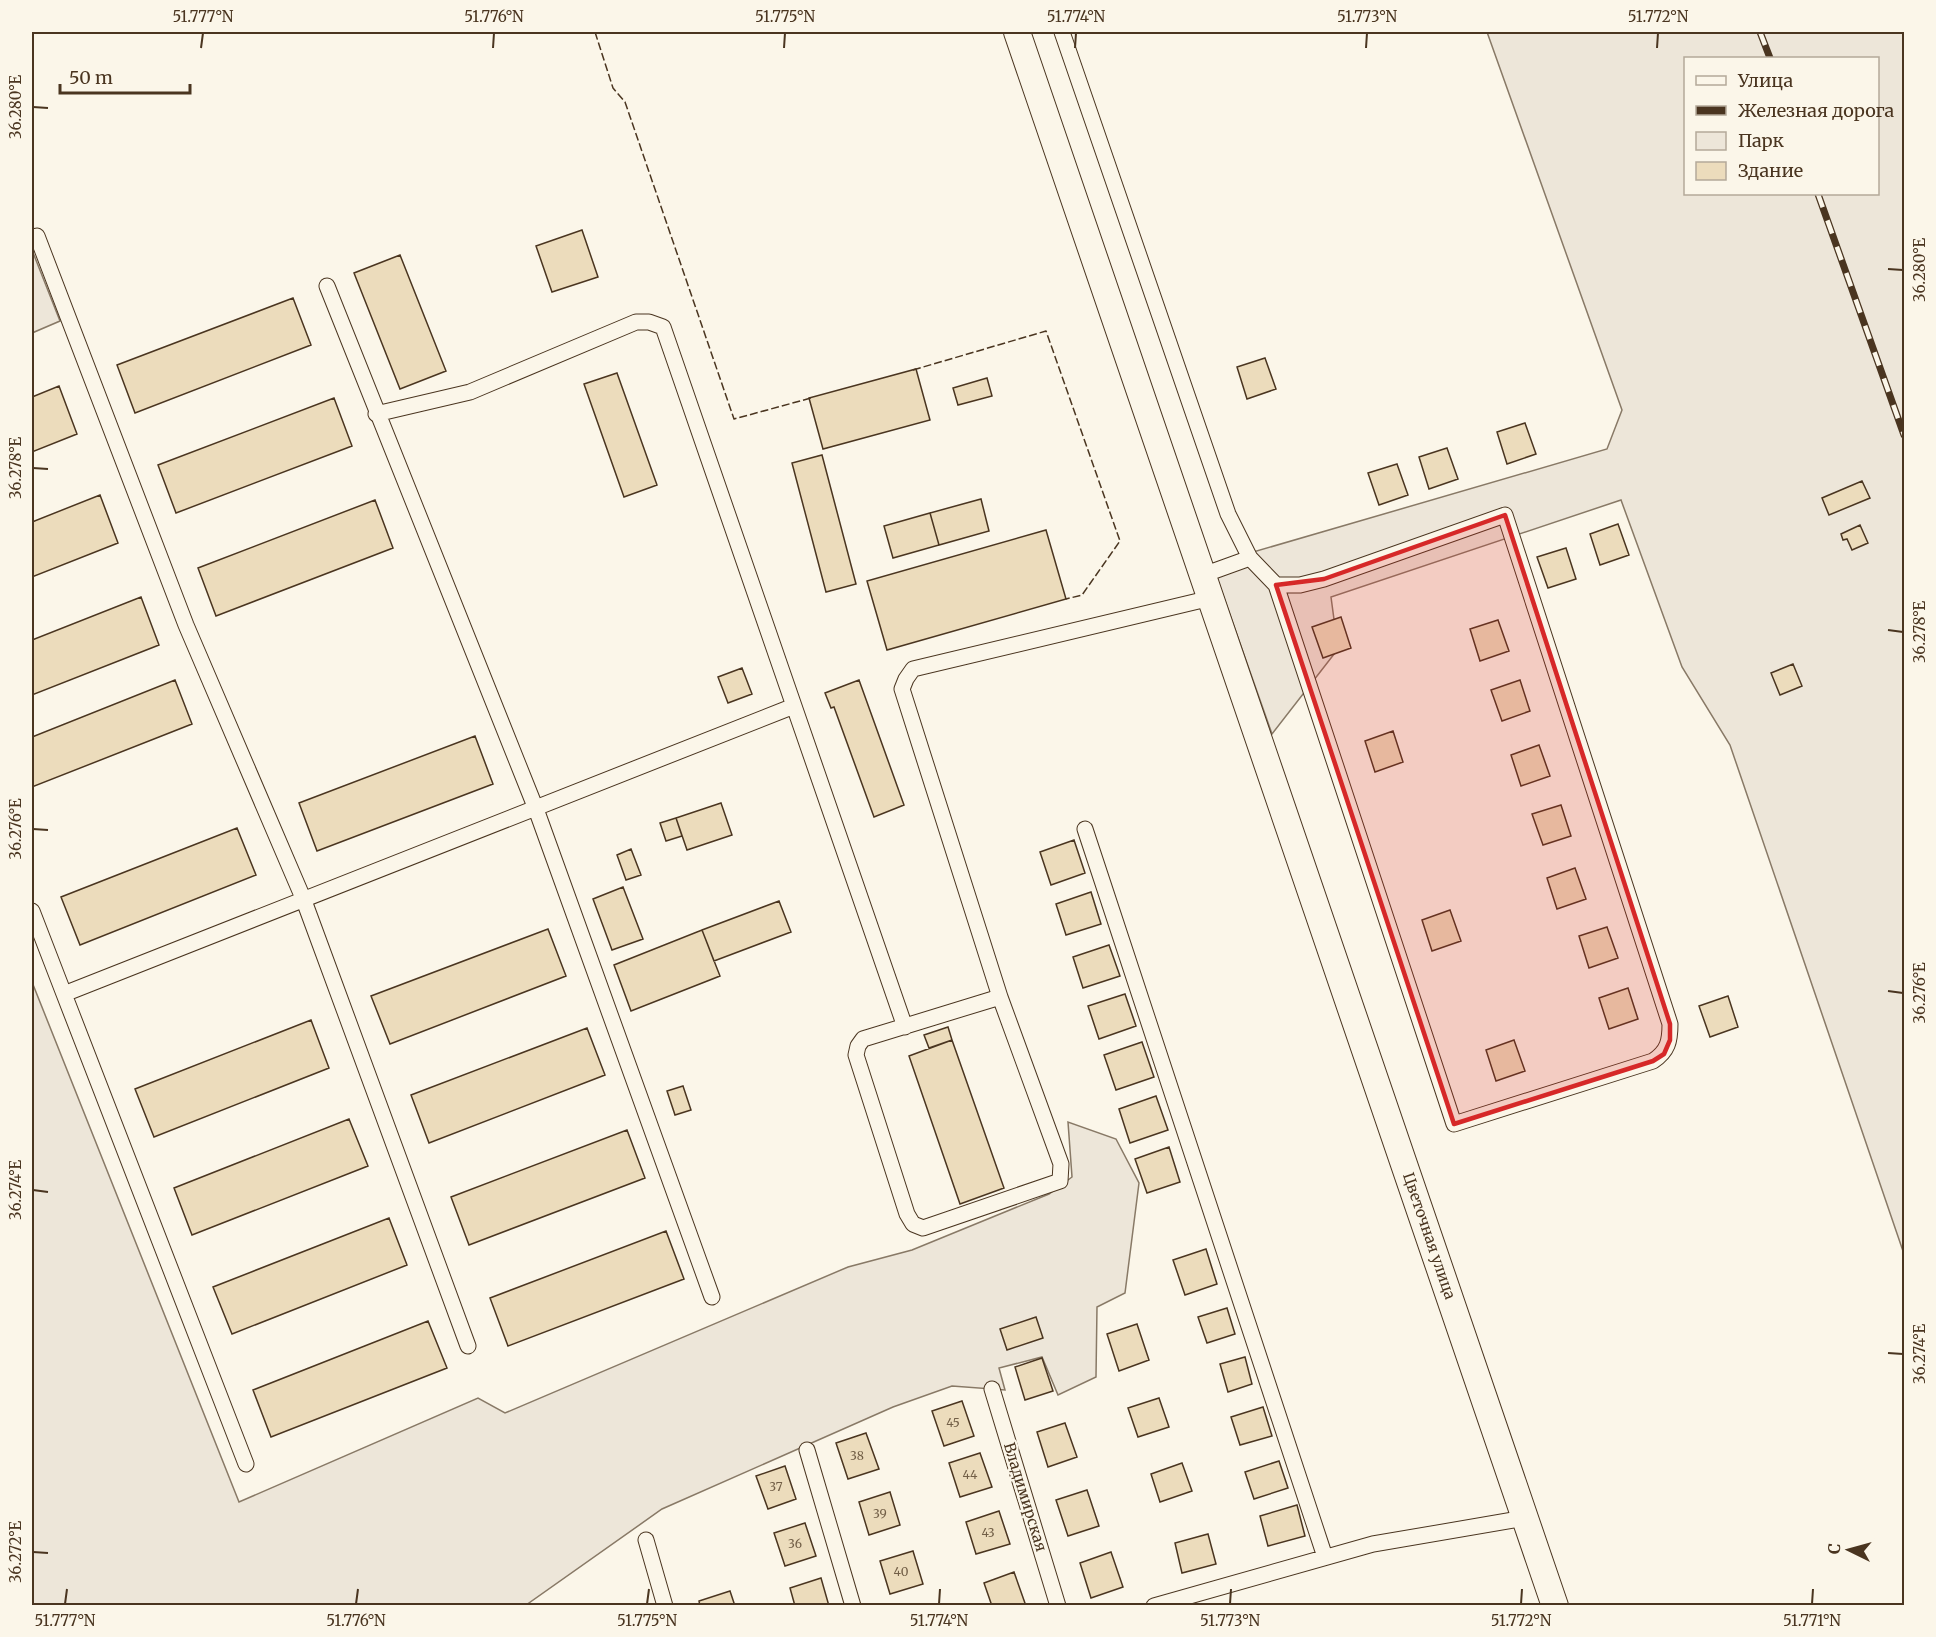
<svg xmlns="http://www.w3.org/2000/svg" width="1936" height="1637" viewBox="0 0 1936 1637" font-family="Merriweather,serif">
<style>
.green{fill:#ede6d9;stroke:#887966;stroke-width:1.5;fill-rule:evenodd}
.building{fill:#ecdcbc;stroke:#4a3520;stroke-width:1.5}
.lines{fill:none;stroke-linecap:round;stroke-linejoin:round}
.minor-casing{stroke:#4a3520;stroke-width:17}
.primary-casing{stroke:#4a3520;stroke-width:28}
.minor{stroke:#fbf6e9;stroke-width:15}
.primary{stroke:#fbf6e9;stroke-width:26}
.rail-casing{stroke:#4a3520;stroke-width:7}
.rail{stroke:#fbf6e9;stroke-width:4.5;stroke-dasharray:14;stroke-linecap:butt}
.fence{stroke:#4a3520;stroke-width:1.5;stroke-dasharray:8 3;stroke-linecap:butt}
.marked{fill:#d62828;fill-opacity:0.2;stroke:#d62828;stroke-width:4.5;stroke-linejoin:round}
.ticks{fill:none;stroke:#4a3520;stroke-width:2}
.labels{text-anchor:middle;stroke-width:4.5;stroke-linejoin:round;paint-order:stroke}
.number-label{font-size:12px;fill:#725f47}
.street-label{font-size:15px;fill:#4a3520;stroke:#fbf6e9}
.neatline{fill:none;stroke:#4a3520;stroke-width:2}
.ticks-label{font-size:15px;text-anchor:middle;fill:#4a3520}
</style>
<rect width="100%" height="100%" fill="#fbf6e9"/>
<path class="green" d="M1487,32H1904V1254L1730,745L1682,667L1621,500L1331,597L1338,649L1272,734L1212,564L1607,449L1622,410ZM1686,58H1878V194H1686Z
M32,250L60,321L32,333Z
M32,982L239,1502L478,1398L505,1413L848,1267L912,1250L1049,1194L1072,1177L1068,1122L1116,1139L1139,1183L1125,1293L1097,1307L1096,1377L1058,1395L1042,1357L999,1368L1005,1390L952,1386L893,1407L662,1509L526,1605H32Z"/>
<path class="building" d="M582,230L598,277L552,292L536,246Z
M400,255L446,371L400,389L354,273Z
M293,298L311,345L135,413L117,365Z
M1265,358L1276,389L1247,399L1237,367Z
M916,369L930,420L823,449L809,398Z
M617,373L657,485L624,497L584,384Z
M987,378L992,396L958,405L953,388Z
M59,386L77,434L32,452V397Z
M334,398L352,446L176,513L158,465Z
M1525,423L1536,454L1507,464L1497,432Z
M1447,448L1458,479L1429,489L1419,457Z
M822,455L856,584L826,592L792,463Z
M1397,464L1408,495L1379,505L1368,473Z
M1862,481L1870,498L1829,515L1822,498Z
M100,495L118,543L32,577V522Z
M981,499L989,531L939,545L930,513Z
M375,500L393,548L216,616L198,568Z
M930,513L939,545L893,558L884,526Z
M1618,524L1629,555L1600,565L1590,534Z
M1860,525L1868,543L1852,550L1847,539L1843,540L1841,534Z
M1046,530L1066,599L887,650L867,581Z
M1566,548L1576,579L1548,588L1537,557Z
M141,597L159,645L32,695V640Z
M1341,617L1351,648L1323,658L1312,627Z
M1498,620L1509,651L1480,661L1470,629Z
M1793,664L1802,686L1780,695L1771,673Z
M742,668L752,694L728,703L718,677Z
M175,680L192,724L32,787V737Z
M859,680L904,805L874,817L834,707L831,708L825,693Z
M1520,680L1530,711L1502,721L1491,690Z
M1393,731L1403,762L1375,772L1365,741Z
M475,736L493,784L317,851L299,803Z
M1539,745L1550,776L1521,786L1511,755Z
M721,803L732,835L687,850L676,818Z
M1561,805L1571,836L1543,845L1532,814Z
M676,818L682,836L666,841L660,823Z
M237,828L256,875L80,945L61,897Z
M1074,840L1085,873L1051,885L1040,852Z
M631,849L641,875L626,880L617,855Z
M1575,868L1586,899L1557,909L1547,878Z
M623,887L643,939L612,950L593,899Z
M1091,892L1101,924L1066,935L1056,904Z
M779,901L791,932L714,961L702,930Z
M1450,910L1461,941L1432,951L1422,920Z
M1607,927L1618,958L1589,968L1579,936Z
M548,929L566,976L390,1044L371,996Z
M702,930L720,976L631,1011L614,965Z
M1109,945L1120,976L1083,988L1073,957Z
M1628,988L1638,1019L1609,1029L1599,998Z
M1125,994L1136,1026L1099,1039L1088,1006Z
M1728,996L1738,1027L1710,1037L1699,1006Z
M311,1020L329,1068L154,1137L135,1089Z
M948,1027L952,1040L929,1048L924,1035Z
M587,1028L605,1075L429,1143L411,1095Z
M952,1040L1004,1188L960,1204L909,1056Z
M1514,1040L1525,1071L1496,1081L1486,1050Z
M1142,1042L1154,1077L1116,1090L1104,1055Z
M683,1086L691,1110L675,1115L667,1091Z
M1156,1096L1168,1130L1130,1143L1119,1109Z
M349,1119L368,1166L192,1235L174,1188Z
M627,1130L645,1178L469,1245L451,1197Z
M1169,1147L1180,1182L1147,1193L1135,1159Z
M389,1218L407,1265L232,1334L213,1287Z
M666,1231L684,1279L508,1346L490,1298Z
M1206,1249L1217,1284L1185,1295L1173,1260Z
M1227,1308L1235,1334L1207,1343L1198,1317Z
M1036,1317L1043,1338L1007,1350L1000,1329Z
M428,1321L447,1368L271,1437L253,1390Z
M1137,1324L1149,1360L1119,1371L1107,1334Z
M1245,1357L1252,1384L1228,1392L1220,1364Z
M1042,1358L1053,1391L1025,1400L1015,1367Z
M1159,1398L1169,1427L1138,1437L1128,1408Z
M962,1401L974,1436L944,1446L932,1411Z
M1263,1407L1272,1436L1240,1445L1231,1417Z
M1065,1423L1077,1457L1048,1467L1037,1432Z
M866,1433L879,1469L848,1479L836,1443Z
M980,1453L992,1487L960,1497L949,1463Z
M1279,1461L1288,1488L1254,1499L1245,1472Z
M1182,1463L1192,1491L1160,1502L1151,1474Z
M785,1466L796,1499L768,1509L756,1476Z
M1087,1490L1099,1526L1068,1536L1056,1500Z
M890,1492L900,1525L869,1535L859,1502Z
M1297,1505L1305,1536L1268,1546L1260,1516Z
M999,1511L1010,1544L976,1554L966,1522Z
M805,1523L816,1556L785,1566L774,1533Z
M1208,1534L1216,1564L1182,1573L1175,1543Z
M913,1551L923,1584L890,1594L880,1561Z
M1111,1552L1123,1587L1091,1598L1080,1563Z
M1014,1572L1026,1606H992L984,1583Z
M821,1578L829,1606H795L790,1588Z
M730,1591L735,1606H700L699,1601Z"/>
<g class="lines">
<g class="minor-casing">
<path id="minor" d="M1062,32L1228,514L1250,558L1276,585L1454,1124L1653,1061C1668,1051 1670,1041 1670,1024L1505,515L1324,579L1300,585H1276
M37,236L186,625L303,898L468,1346
M327,286L536,809L712,1297
M1203,575L1250,558
M794,706L905,1027
M1085,829L1325,1557
M32,911L64,994L794,706L663,327L649,322H636L470,392L376,414
M64,994L246,1464
M1000,997L863,1039L858,1046L856,1055L907,1214L913,1224L923,1228L1060,1181L1061,1164L1000,997L902,689L906,679L913,669L1211,598
M992,1389L1058,1606
M807,1450L853,1606
M646,1540L665,1606
M1154,1606L1373,1544L1525,1518"/>
</g>
<g class="primary-casing">
<path id="primary" d="M1017,32L1555,1606"/>
</g>
<use href="#minor" class="minor"/>
<use href="#primary" class="primary"/>
<g class="rail-casing">
<path id="rail" d="M1760,32L1770,58
M1818,194L1904,435"/>
</g>
<use href="#rail" class="rail"/>
<path class="fence" d="M595,32L613,88L625,102L734,419L811,398
M913,370L1046,331L1120,541L1082,595L1066,599"/>
</g>
<path class="marked" d="M1505,515L1670,1024V1040L1664,1054L1653,1061L1454,1124L1276,585L1324,579Z"/>
<path class="ticks" d="M201,48L203,33M493,48L494,33M784,48L785,33M1075,48L1076,33M1366,48L1367,33M1657,48L1658,33M33,107L48,108M1888,269L1903,270M33,468L48,469M1888,630L1903,632M33,829L48,830M1888,991L1903,993M33,1190L48,1192M1888,1353L1903,1354M33,1552L48,1553M65,1604L67,1589M356,1604L358,1589M647,1604L649,1589M939,1604L940,1589M1230,1604L1231,1589M1521,1604L1522,1589M1812,1604L1813,1589"/>
<g class="labels">
<g class="number-label">
<text x="953" y="1427">45</text>
<text x="857" y="1460">38</text>
<text x="970" y="1479">44</text>
<text x="776" y="1491">37</text>
<text x="880" y="1518">39</text>
<text x="988" y="1537">43</text>
<text x="795" y="1548">36</text>
<text x="901" y="1576">40</text>
</g>
<g class="street-label">
<text transform="translate(1429 1236) rotate(71)" y="5">Цветочная улица</text>
<text transform="translate(1025 1497) rotate(73)" y="5">Владимирская</text>
</g>
</g>
<rect width="1936" height="1637" fill="none" stroke="#fbf6e9" stroke-width="66"/>
<rect x="1684" y="57" width="195" height="138" fill="#fbf6e9" stroke="#b4a999" stroke-width="1.5"/>
<rect x="1696" y="76" width="30" height="9" fill="#fbf6e9" stroke="#b4a999" stroke-width="1.5"/>
<text x="1738" y="87" font-size="18" fill="#4a3520">Улица</text>
<rect x="1696" y="106" width="30" height="9" fill="#4a3520" stroke="#b4a999" stroke-width="1.5"/>
<text x="1738" y="117" font-size="18" fill="#4a3520">Железная дорога</text>
<rect x="1696" y="132" width="30" height="18" fill="#ede6d9" stroke="#b4a999" stroke-width="1.5"/>
<text x="1738" y="147" font-size="18" fill="#4a3520">Парк</text>
<rect x="1696" y="162" width="30" height="18" fill="#ecdcbc" stroke="#b4a999" stroke-width="1.5"/>
<text x="1738" y="177" font-size="18" fill="#4a3520">Здание</text>
<g transform="translate(1849 1550) rotate(275)" stroke="#fbf6e9" stroke-width="4.5" paint-order="stroke">
<path d="M0-4.5L10 22L0 15L-10 22Z" fill="#4a3520"/>
<text y="-9" font-size="16" font-weight="bold" text-anchor="middle" fill="#4a3520">С</text>
</g>
<path d="M60 84v9h130v-9" fill="none" stroke="#4a3520" stroke-width="3"/>
<text x="69" y="84" font-size="18" fill="#4a3520" stroke="#fbf6e9" stroke-width="4.5" paint-order="stroke">50 m</text>
<rect x="33" y="33" width="1870" height="1571" class="neatline"/>
<g class="ticks-label">
<text x="203" y="22">51.777°N</text>
<text x="494" y="22">51.776°N</text>
<text x="785" y="22">51.775°N</text>
<text x="1076" y="22">51.774°N</text>
<text x="1367" y="22">51.773°N</text>
<text x="1658" y="22">51.772°N</text>
<text transform="translate(16 107) rotate(-90)" y="5">36.280°E</text>
<text transform="translate(1920 270) rotate(-90)" y="5">36.280°E</text>
<text transform="translate(16 468) rotate(-90)" y="5">36.278°E</text>
<text transform="translate(1920 632) rotate(-90)" y="5">36.278°E</text>
<text transform="translate(16 829) rotate(-90)" y="5">36.276°E</text>
<text transform="translate(1920 993) rotate(-90)" y="5">36.276°E</text>
<text transform="translate(16 1190) rotate(-90)" y="5">36.274°E</text>
<text transform="translate(1920 1354) rotate(-90)" y="5">36.274°E</text>
<text transform="translate(16 1552) rotate(-90)" y="5">36.272°E</text>
<text x="65" y="1626">51.777°N</text>
<text x="356" y="1626">51.776°N</text>
<text x="647" y="1626">51.775°N</text>
<text x="939" y="1626">51.774°N</text>
<text x="1230" y="1626">51.773°N</text>
<text x="1521" y="1626">51.772°N</text>
<text x="1812" y="1626">51.771°N</text>
</g>
</svg>
